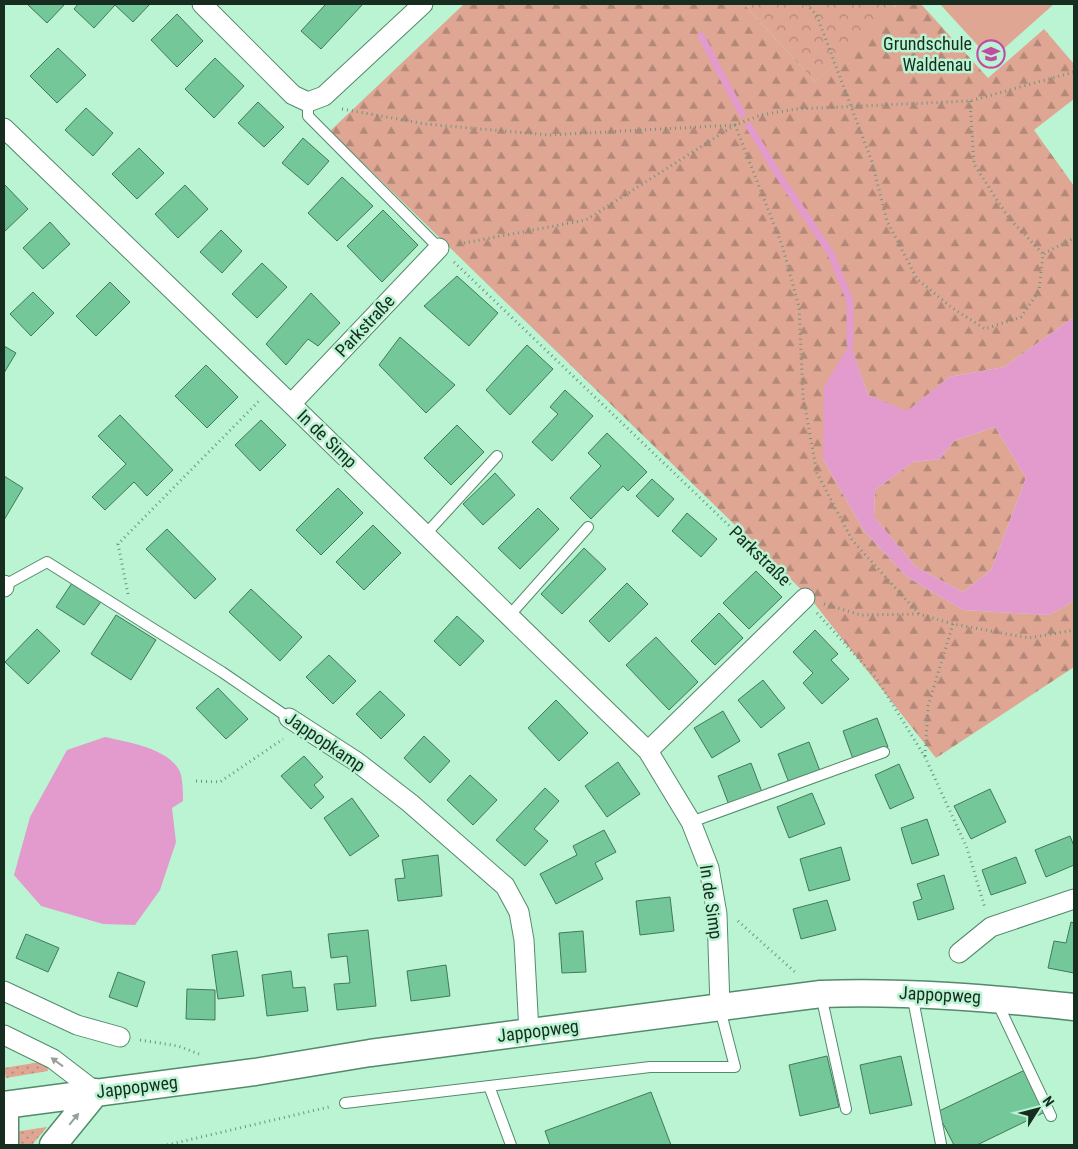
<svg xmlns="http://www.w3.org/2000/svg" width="1078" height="1149" viewBox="0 0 1078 1149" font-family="'Roboto Condensed',sans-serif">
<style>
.grass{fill:url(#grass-dots)}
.forest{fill:url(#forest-firs)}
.park{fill:url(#park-crowns)}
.pitch{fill:#dfa693}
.water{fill:#e29bcc;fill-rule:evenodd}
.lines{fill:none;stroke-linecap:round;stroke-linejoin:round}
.stream{stroke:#e29bcc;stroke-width:7}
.building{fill:#73c799;stroke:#42795b}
.lane-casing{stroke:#538a6b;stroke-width:12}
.street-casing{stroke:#538a6b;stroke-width:21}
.secondary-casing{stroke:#538a6b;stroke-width:29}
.path{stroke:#6c967e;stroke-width:3;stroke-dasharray:1 4;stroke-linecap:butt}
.lane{stroke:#fff;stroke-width:10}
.street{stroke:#fff;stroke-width:19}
.secondary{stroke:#fff;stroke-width:26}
.oneway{fill:#96a09b}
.labels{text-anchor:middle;stroke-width:5;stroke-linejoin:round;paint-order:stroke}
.poi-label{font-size:18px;fill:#162d20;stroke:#baf4d2;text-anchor:end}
.street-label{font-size:18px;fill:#162d20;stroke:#baf4d2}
</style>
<defs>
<pattern id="grass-dots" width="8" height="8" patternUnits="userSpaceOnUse" patternTransform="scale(1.25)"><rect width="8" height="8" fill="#dfa693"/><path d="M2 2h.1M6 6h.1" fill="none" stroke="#b48878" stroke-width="1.8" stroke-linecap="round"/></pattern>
<pattern id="forest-firs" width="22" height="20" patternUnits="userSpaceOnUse" patternTransform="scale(1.25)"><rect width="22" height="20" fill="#dfa693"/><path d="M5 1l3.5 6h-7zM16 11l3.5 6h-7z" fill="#b48878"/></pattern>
<pattern id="park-crowns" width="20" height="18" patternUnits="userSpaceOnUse" patternTransform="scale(1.25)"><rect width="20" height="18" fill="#dfa693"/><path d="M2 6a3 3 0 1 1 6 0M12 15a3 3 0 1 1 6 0" fill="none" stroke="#b48878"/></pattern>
</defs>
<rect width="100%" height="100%" fill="#baf4d2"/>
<path class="grass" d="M46,1061L48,1071L6,1078L4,1068Z
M47,1127L32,1145H15L14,1132Z"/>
<path class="forest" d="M464,4H744L815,82L896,7L893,4H921L988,78L1044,29L1074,64V99L1034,130L1074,186V317L1004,367L949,377L907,412L868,395L850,344L823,459L864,531L907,577L963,610L1049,615L1074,601V667L936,758L810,598L330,131Z
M995,427L1026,478L991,570L963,592L916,567L874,517L875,490L913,462L940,459L954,441Z"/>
<path class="park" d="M744,4H893L896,8L815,82Z"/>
<path class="pitch" d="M940,4H1054L991,60Z"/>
<path class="water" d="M1074,317V601L1049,615L963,610L907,577L864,531L823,459L824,387L850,343L868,395L907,411L949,377L1004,367ZM995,427L1026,478L991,570L963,592L916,567L874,517L875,490L913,462L940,459L954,441Z
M105,737C127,742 167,748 179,770C183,776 183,794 183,801L172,808L176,842L160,890L135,925L103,924L41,906L14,875L30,817L67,750Z"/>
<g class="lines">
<path class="stream" d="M701,36L742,114
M749,126L776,171L831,254L850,301V343"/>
</g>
<path class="building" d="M27,4H65L47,23Z
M78,4H150L133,22L115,5L94,28L74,9Z
M326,4H363L321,49L301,31Z
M177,14L203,41L177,67L151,40Z
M58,48L86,75L57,103L30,76Z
M215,58L244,86L214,118L185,89Z
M258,102L284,127L264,147L238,123Z
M86,108L113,133L93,156L65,130Z
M303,138L329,161L308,185L282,163Z
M139,148L164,173L137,199L112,174Z
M342,177L373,206L337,241L308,213Z
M4,184L28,209L4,232Z
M185,185L208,209L178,238L155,214Z
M383,210L418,245L382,282L347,246Z
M50,222L70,244L43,269L23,248Z
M221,230L242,251L222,273L200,252Z
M262,263L287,287L257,318L232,294Z
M457,276L498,313L469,346L424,306Z
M110,282L130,302L96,336L76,316Z
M33,292L54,313L31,336L10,314Z
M311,293L340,323L318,346L308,339L286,365L266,344Z
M400,337L455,385L426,413L379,365Z
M527,345L553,369L510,415L486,390Z
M4,346L16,353L4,373Z
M206,365L238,397L207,428L175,396Z
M565,390L593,416L552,461L532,442L558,414L550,407Z
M120,415L173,470L147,496L134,482L105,510L92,497L126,464L98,436Z
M261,420L286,445L260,471L235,445Z
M457,425L484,452L451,485L424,458Z
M607,433L647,472L628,491L623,486L591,519L570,498L601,466L588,453Z
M495,473L515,495L483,525L463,504Z
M4,476L23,488L4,520Z
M652,479L674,499L658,517L636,496Z
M338,488L363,513L321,555L296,530Z
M538,508L559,529L520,569L498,548Z
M687,513L717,539L701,557L672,531Z
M373,525L401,553L364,590L336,562Z
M167,529L216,579L195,599L146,549Z
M584,548L606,569L562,614L541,594Z
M756,571L782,597L749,629L723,603Z
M74,580L103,599L84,625L56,607Z
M627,583L648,604L609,642L589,621Z
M251,589L302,637L280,661L229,612Z
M719,613L743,638L715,665L691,641Z
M116,615L156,640L131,680L91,654Z
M457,616L484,641L460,666L434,641Z
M37,629L60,651L28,684L5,662Z
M815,630L838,654L831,660L849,679L822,704L803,683L813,673L793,652Z
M656,637L698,682L669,710L626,665Z
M329,655L356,681L333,704L306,677Z
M763,680L785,708L761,728L738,700Z
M218,688L248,719L226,739L196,708Z
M380,691L405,715L381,739L356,714Z
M556,700L588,733L559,761L528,728Z
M723,711L740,741L712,758L694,728Z
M877,718L888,747L853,759L843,731Z
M424,736L450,761L430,783L404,758Z
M809,742L820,771L789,783L778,754Z
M304,756L323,777L314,785L324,797L311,809L281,776Z
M618,762L640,794L607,817L585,786Z
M751,763L762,792L729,805L718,776Z
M899,764L914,798L890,809L875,775Z
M470,775L497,800L473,825L447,800Z
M545,788L559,801L534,829L548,841L525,866L496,840Z
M990,789L1006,822L971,839L954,806Z
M812,793L825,824L789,838L777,807Z
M352,798L379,836L350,856L324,818Z
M927,819L939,855L912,864L901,828Z
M604,830L616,852L595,863L603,879L556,904L540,874L577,855L573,846Z
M1070,836L1074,846V865L1046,877L1035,850Z
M841,847L850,880L809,891L800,859Z
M438,855L442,896L398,901L395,879L405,878L402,860Z
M1016,857L1026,883L991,895L982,870Z
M944,875L954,909L918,920L913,902L922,899L917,884Z
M670,897L674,931L640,935L636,901Z
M827,900L836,930L801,939L793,909Z
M1071,922L1074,923V973L1048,968L1054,941L1066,943Z
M368,930L376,1006L337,1010L334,984L350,983L347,956L331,958L328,934Z
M583,931L586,972L562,973L559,933Z
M26,934L59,948L48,972L16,958Z
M237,951L244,996L218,999L212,955Z
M446,965L450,996L411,1001L407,971Z
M291,971L293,988L305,987L308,1011L267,1016L262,975Z
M118,972L145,982L137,1007L109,997Z
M187,989L215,990V1020L186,1019Z
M827,1056L839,1107L800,1116L789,1065Z
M901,1056L912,1105L870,1114L860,1065Z
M1025,1070L1045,1112L977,1145H954L937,1112Z
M651,1092L671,1145H550L545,1131Z"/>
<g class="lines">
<g class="lane-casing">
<path id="lane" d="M308,102V116L439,248
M425,535L497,456
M5,585L47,562L222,672L289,718
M509,616L588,527
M691,822L884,752
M912,994L941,1144
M821,995L846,1109
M997,1002L1051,1116
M489,1086L511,1145
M345,1103L650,1067H735L720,1009"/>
</g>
<g class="street-casing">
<path id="street" d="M202,4L293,95L308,102L324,96L423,4
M4,128L291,404L648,751L691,822L709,868L717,914L720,1007
M291,404L439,248
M4,585V587
M289,718L357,762L410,803L505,886L519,912L524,940L529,1032
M648,751L805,598
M959,953L991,927L1074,899
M4,991L77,1025L120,1037
M4,1035L53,1059L96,1092"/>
</g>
<g class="secondary-casing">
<path id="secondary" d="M4,1105L255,1072L370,1053L821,994C906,991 990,998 1074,1007
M5,1105V1145
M53,1145L96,1092"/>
</g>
<path class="path" d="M807,4L817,16L872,162L887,221L917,279L951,307L985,329L1021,317L1039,291L1043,254L1074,238
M970,101L974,164L1008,217L1043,254
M342,109L425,124L549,135L735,125L782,245L799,307L803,396L817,473L852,540L919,614L953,624L1029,638L1074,630
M459,244L586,220L735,125L761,115L796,109L970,101L1074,72
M454,262L791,585
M128,594L118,544L259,401
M824,604L861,615L919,614
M817,613L877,679L925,757L967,848L985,908
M925,756L928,706L953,624
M196,781L220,782L283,739
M738,921L796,973
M140,1040L178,1046L199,1054
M167,1145L329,1107"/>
<use href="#lane" class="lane"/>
<use href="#street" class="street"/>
<use href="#secondary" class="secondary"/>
</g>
<defs><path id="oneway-solid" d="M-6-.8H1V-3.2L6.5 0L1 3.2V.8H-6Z" transform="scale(1.25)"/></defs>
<g class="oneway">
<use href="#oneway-solid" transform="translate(57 1062) rotate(-144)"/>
<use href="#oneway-solid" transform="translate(74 1119) rotate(-51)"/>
</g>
<defs>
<g id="school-ring" transform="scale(1.4375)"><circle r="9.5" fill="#baf4d2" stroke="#c14ca4" stroke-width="1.5"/><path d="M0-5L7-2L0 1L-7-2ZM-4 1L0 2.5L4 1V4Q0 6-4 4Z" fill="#c14ca4"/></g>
</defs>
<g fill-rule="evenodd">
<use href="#school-ring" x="991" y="54"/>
</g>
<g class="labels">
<g class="poi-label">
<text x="972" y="50">Grundschule<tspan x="972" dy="21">Waldenau</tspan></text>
</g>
<g class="street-label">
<text transform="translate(365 326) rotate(-47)" y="6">Parkstraße</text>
<text transform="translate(327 439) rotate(44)" y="6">In de Simp</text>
<text transform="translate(760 556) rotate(44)" y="6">Parkstraße</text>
<text transform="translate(325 742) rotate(34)" y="6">Jappopkamp</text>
<text transform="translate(711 902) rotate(82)" y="6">In de Simp</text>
<text transform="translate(940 995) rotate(3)" y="6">Jappopweg</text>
<text transform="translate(538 1031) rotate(-7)" y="6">Jappopweg</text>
<text transform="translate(137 1087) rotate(-7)" y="6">Jappopweg</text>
</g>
</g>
<rect width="1078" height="1149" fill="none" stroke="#162d20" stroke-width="10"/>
<g transform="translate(1038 1109) rotate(54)" stroke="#baf4d2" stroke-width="4" paint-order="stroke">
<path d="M0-4L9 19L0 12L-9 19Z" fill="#162d20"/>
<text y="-8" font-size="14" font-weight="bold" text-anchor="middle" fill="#162d20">N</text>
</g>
</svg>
